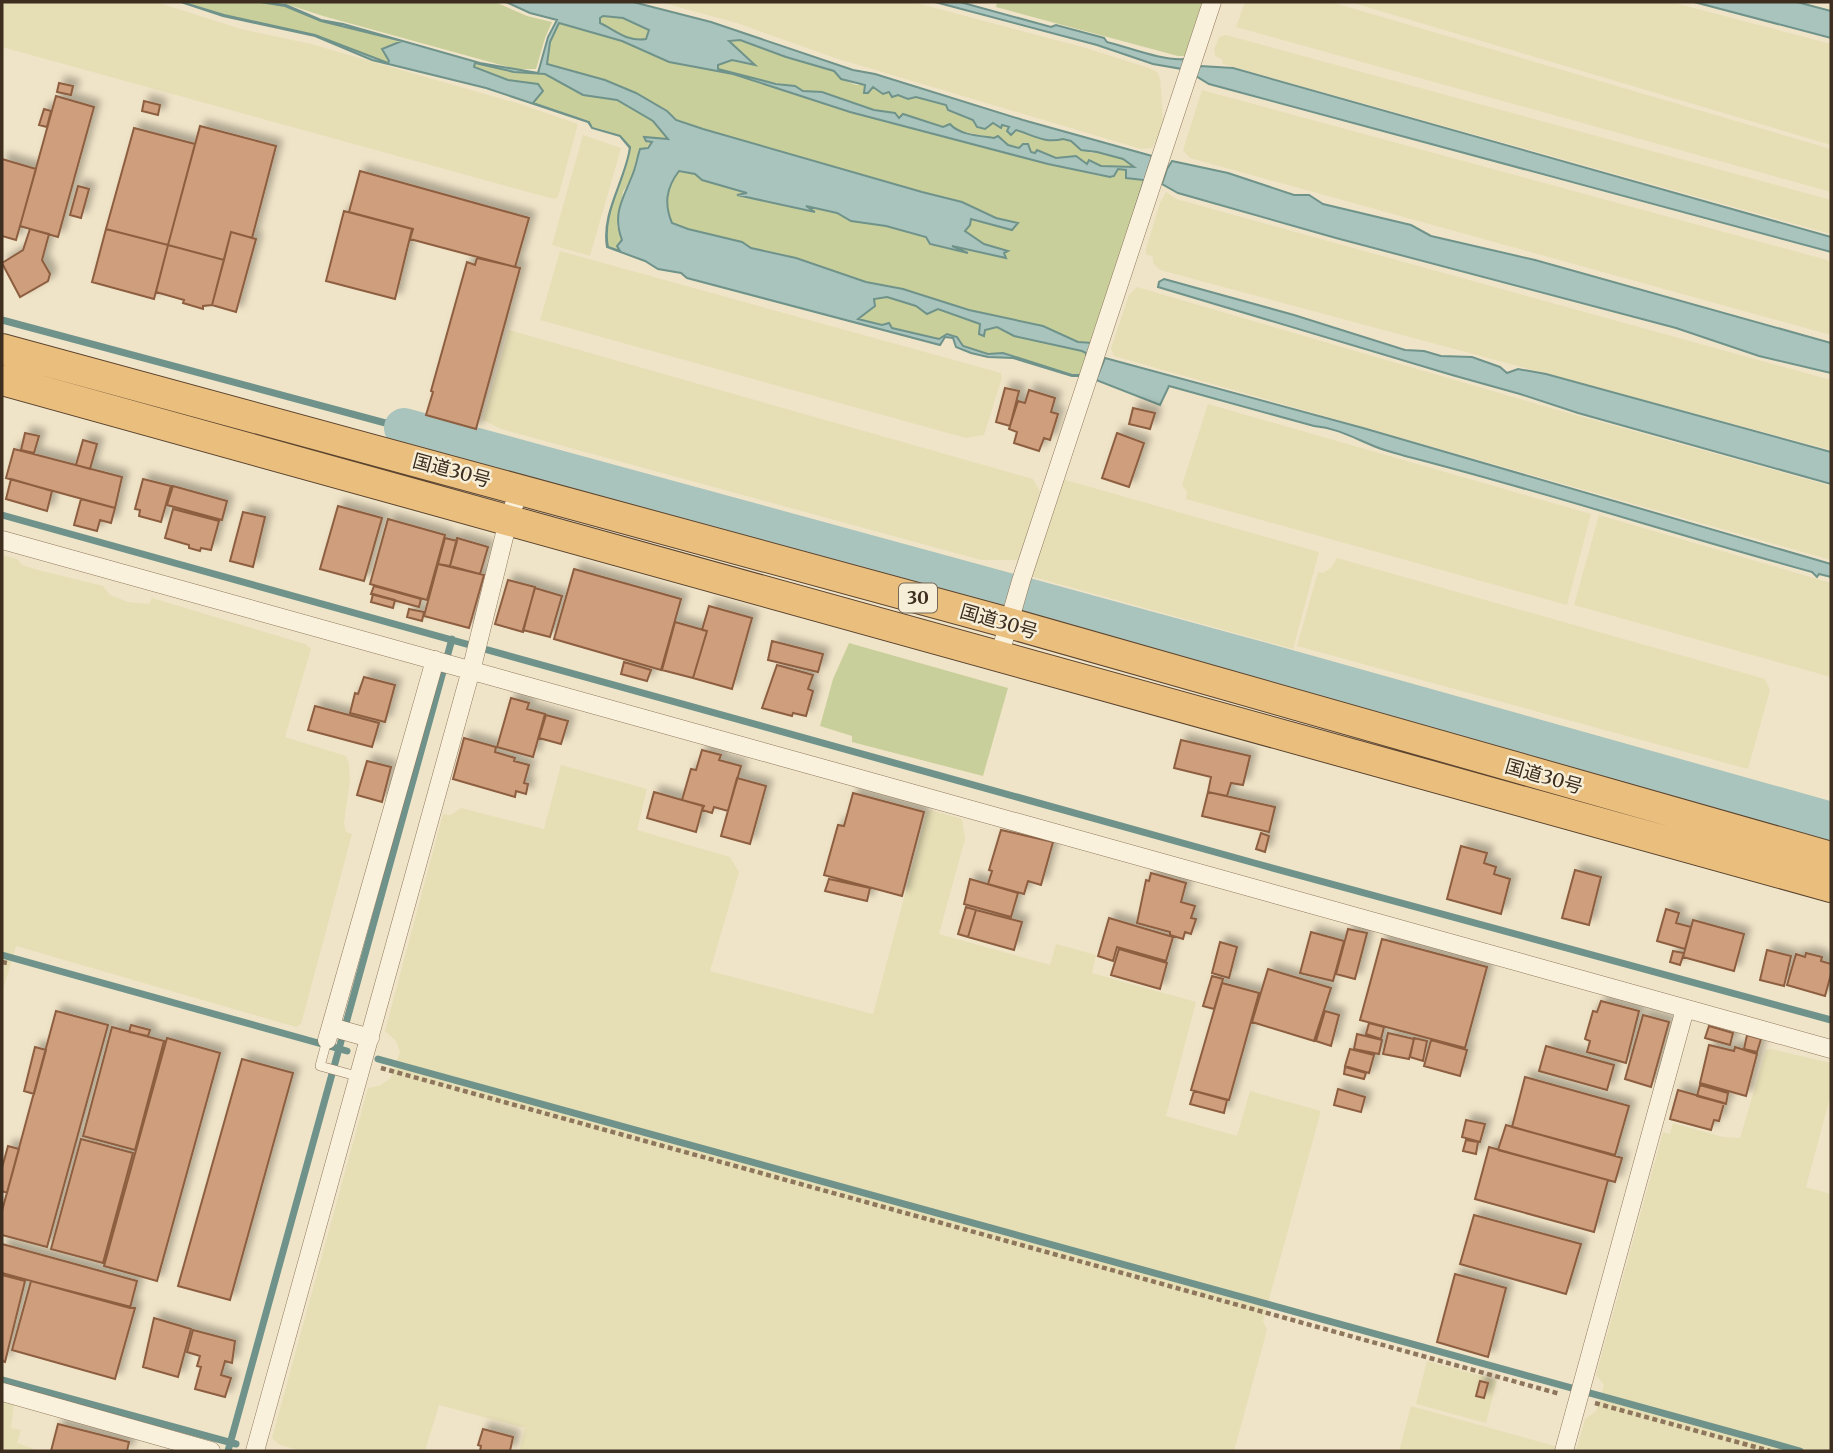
<svg xmlns="http://www.w3.org/2000/svg" width="1833" height="1453" viewBox="0 0 1833 1453" font-family="Merriweather,'Noto Sans JP',serif">
<style>
.farmland{fill:#e6deb5}
.green{fill:#c9cf9b}
.water{fill:#a9c4bc;stroke:#6f938a;stroke-width:2;fill-rule:evenodd}
.lines{fill:none;stroke-linecap:round;stroke-linejoin:round}
.stream{stroke:#6f938a;stroke-width:7}
.river{stroke:#a9c4bc;stroke-width:40}
.building{fill:#cf9f7d;stroke:#8d5f41;stroke-width:2;filter:url(#shadow)}
.service-casing{stroke:#8d765c;stroke-width:10}
.minor-casing{stroke:#8d765c;stroke-width:19}
.trunk-casing{stroke:#5b4430;stroke-width:32}
.path{stroke:#8d765c;stroke-width:4.5;stroke-dasharray:5 3.5;stroke-linecap:butt}
.service{stroke:#faf1dc;stroke-width:9}
.minor{stroke:#faf1dc;stroke-width:18}
.trunk{stroke:#eabe7c;stroke-width:30}
.labels{text-anchor:middle;stroke-width:5;stroke-linejoin:round;paint-order:stroke}
.shield{fill:#f7eed8;stroke:#756857;stroke-width:2}
.shield-label{font-size:18px;font-weight:bold;fill:#3d2e20}
.street-label{font-size:19px;fill:#3d2e20;stroke:#f7eed8}
</style>
<defs>
<filter id="shadow"><feDropShadow dx="6" dy="-6" stdDeviation="3.5" flood-color="#0004"/></filter>
</defs>
<rect width="100%" height="100%" fill="#f0e4c8"/>
<path class="farmland" d="M2,2H156L241,29L311,44L520,104L578,124L558,197L555,199L550,198L2,47Z
M660,2H913L1086,48L1149,68L1157,72L1160,78L1163,120L1158,138L1152,148L1141,149L835,58L737,23Z
M1245,2H1331L1831,149V192L1236,27Z
M1350,2H1671L1831,44V145Z
M1226,35L1831,200V234L1223,64L1222,59L1215,56L1214,50L1219,37Z
M1202,90L1831,261V335L1190,158L1183,150Z
M583,135L621,148L590,256L552,245Z
M1166,192L1176,199L1831,380V450L1160,270L1153,263V257L1146,254V249L1160,203Z
M560,251L1001,373L1002,378L984,435L966,438L540,320Z
M1137,287L1554,409L1831,486V560L1114,356L1111,348L1129,295Z
M509,330L1033,479L1040,492L1021,554L1017,560H981L501,429L483,420Z
M1208,404L1591,514L1567,605L1186,499L1187,492L1182,485Z
M1062,479L1319,552L1293,649L1030,576Z
M1599,515L1831,583V677L1574,605Z
M2,555L17,559L22,565L38,570L103,586L110,595L128,602L149,604L152,598L305,644L311,649L285,737L346,756L349,764L350,779L344,823L346,832L352,834L301,1024L296,1027L16,946L2,993Z
M1337,558L1765,679L1770,690L1748,769L1297,646L1318,572L1323,573L1332,567Z
M561,765L647,789L637,830L730,857L739,872L710,971L873,1014L927,812L931,810L962,819L965,839L939,934L1050,965L1056,944L1096,955L1092,973L1196,1002L1166,1116L1237,1136L1250,1091L1321,1111L1263,1321L1267,1330L1234,1451H519L525,1428L439,1405L425,1451H302L280,1445L272,1438L368,1088L379,1086L390,1079L400,1052L396,1041L385,1031L443,814L451,815L461,808L544,829Z
M1771,1049L1831,1063V1094L1806,1187L1831,1194V1451H1576L1585,1419L1596,1411L1604,1385L1596,1375L1663,1132L1670,1134L1673,1123L1723,1137L1740,1138L1766,1050Z
M1427,1361L1497,1380L1486,1423L1416,1404Z
M2,1402L14,1405L11,1428L21,1430L17,1443L39,1451H2Z
M1411,1406L1558,1447L1557,1451H1399Z"/>
<path class="green" d="M184,2H260L285,6L321,21L403,42L388,63L315,35L224,15Z
M280,2H495L527,16L552,22L545,38L536,69H515L323,16Z
M997,2H1205L1187,56H1178L996,7Z
M603,16L623,18L649,30L646,39C627,42 617,31 600,23V19Z
M559,23L622,41L669,62L724,72L718,70V65L732,60L752,64L729,41L740,40L786,57L834,71L841,79L856,85H865L864,92L872,87L883,94L889,92L908,98L916,97L946,105L949,110L990,125L992,123L1032,136L1071,141L1091,153L1097,152L1124,159L1134,168L1100,166L1089,160L1088,165L1056,158L1037,150L1036,153L1008,145L998,136L994,138L899,118L890,112L873,110L822,92L803,91L795,86L744,77L850,112L1048,164L1101,176L1118,169L1127,170L1144,180L1093,344L1078,342L1043,326L969,310L903,289L866,282L796,258L751,248L742,242L688,229L672,223C664,204 666,188 679,171L695,174L702,180L748,194L740,196L812,211L803,205L837,213L851,221L886,226L948,244L1005,258L1004,253L1007,251L984,244L965,230L970,219L1012,230L1018,223L996,218L962,202L922,192L703,129L676,120L667,111L636,93L605,80L547,64L550,42Z
M475,63L514,72L545,74L583,95L617,100L653,121L668,140L656,137L636,159L632,176L623,192L617,226L622,240L621,251L607,247C601,213 626,180 629,147L620,136L592,128L588,121L532,102L538,84L508,80L473,67Z
M886,297L916,306L927,314L938,309L981,324L984,336L985,330L997,327L1014,336L1086,352V369L1082,375H1072L1003,354H988L963,346L957,337L947,334L940,339L857,319L874,306L873,299Z
M849,643L1008,688L983,776L852,742V736L820,726L833,679Z"/>
<path class="water" d="M181,2L224,15L315,35L388,63L389,61L382,49L402,41L321,21L285,6L260,2L286,5L321,20L343,24L480,63L538,73L548,37L557,20L530,13L506,2H633L711,22L853,70L875,74L1023,120L1152,156L1093,343C1087,354 1089,366 1082,376H1072L1013,358L988,357L971,353L956,347L953,338L945,337L940,345L687,278L681,273L658,269L645,261L607,247C601,213 625,181 630,148L620,136L592,128L588,122L486,88L372,60L315,36L223,16ZM603,16L623,18L649,30L646,39C627,42 617,31 600,23V18ZM559,23L622,41L669,62L733,74L850,112L1048,164L1110,177L1114,176L1118,169L1126,170V178L1144,180L1093,343L1078,342L1043,326L969,310L903,289L866,282L796,258L751,248L742,242L688,229L672,223C664,204 666,188 679,171L695,174L702,180L747,193L737,195L815,212L806,206L837,213L851,221L886,226L926,237L930,244L968,253L952,246L1006,258L1004,253L1008,251L984,244L965,231L970,225L971,219L1012,230L1018,223L996,218L962,202L922,192L703,129L676,120L667,111L636,93L605,80L547,64L550,42ZM740,40L786,57L834,71L841,79L865,85L864,93H868L873,87L883,94L889,92L892,97L898,95L908,99L916,97L946,105L948,110L973,120L977,127L985,129L993,123L1001,128L1002,125L1009,127L1007,131L1011,135L1016,130C1030,134 1045,144 1063,139L1071,141L1081,150L1097,152L1123,159L1134,167L1101,166L1089,160L1087,164L1076,156L1056,158L1037,150L1035,153L1031,152L1028,144H1023L1019,148L1008,145L998,136L994,138C981,136 959,135 950,124L943,127L903,114L899,118L895,113L874,110L822,92L803,91L795,86L776,84L718,69V65L732,60L755,65L729,41ZM475,63L514,72L545,74L583,95L617,100L653,121L668,139L644,137L646,141L652,142L648,148L640,149C637,158 636,167 632,176C623,199 612,214 622,240L617,246L620,251L608,247C601,213 626,180 630,147L620,136L592,128L589,122L533,103L543,91L538,84L508,80L474,67ZM887,297L916,306L927,314L938,309L980,324L979,334L984,336L985,330L997,327L1014,336L1082,351L1086,353V369L1082,375H1072L1003,353L988,354L963,346L957,337L947,334L939,339L892,328L889,323L882,325L858,319L875,306L874,299Z
M935,2H960L1051,27L1056,25L1104,38L1107,42C1128,47 1163,61 1184,59L1182,69L1153,64L1097,45Z
M1694,2H1797L1831,11V38Z
M1200,66L1233,68L1831,237V252L1209,84L1196,76Z
M1172,161L1228,173L1294,195H1309L1323,204L1411,225L1431,236L1535,260L1831,343V373L1759,356L1676,328L1336,238L1178,193L1162,184L1167,169Z
M1164,279L1294,315L1405,350L1424,351L1441,356L1472,357L1500,367L1507,373L1518,369L1546,374L1831,452V484L1578,413L1520,394L1452,375L1158,287L1159,282Z
M1105,358L1363,428L1831,564V577L1819,574L1817,577L1812,572C1677,535 1545,492 1409,457C1396,453 1381,450 1369,444C1350,436 1335,428 1314,426L1169,386L1160,405L1096,380Z"/>
<g class="lines">
<path class="stream" d="M2,320L404,428
M2,515L1258,864L1831,1020
M2,955L347,1051
M378,1059L1800,1451
M2,1380L236,1444
M228,1451L452,639"/>
<path class="river" d="M404,428L1261,662L1831,822"/>
</g>
<path class="building" d="M59,83L73,86L71,95L57,92Z
M56,96L94,107L58,237L20,226Z
M144,101L160,105L158,115L142,111Z
M44,109L51,111L47,127L39,125Z
M200,126L276,146L252,238L231,232L224,260L168,245Z
M134,128L195,144L168,245L106,229Z
M2,159L36,169L16,240L2,236Z
M360,171L529,218L515,267L410,239L413,229L349,212Z
M78,186L89,189L81,218L70,215Z
M344,211L412,229L395,299L326,281Z
M30,229L49,234L42,260L50,274L48,281L20,297L2,263L23,250Z
M106,229L168,245L154,299L92,282Z
M231,232L256,239L236,312L212,305Z
M168,245L224,260L212,305L203,306V309L183,303L184,300L156,292Z
M477,258L520,268L476,429L426,415L433,392L431,391L467,262L475,265Z
M1005,388L1019,391L1010,426L996,422Z
M1029,390L1055,398L1051,412L1058,414L1050,440L1044,438L1039,451L1014,443L1017,432L1009,429L1018,401L1025,403Z
M1133,408L1155,413L1150,429L1129,424Z
M25,433L39,436L34,453L21,450Z
M1117,433L1144,443L1129,487L1102,478Z
M83,440L97,444L90,469L76,465Z
M14,449L122,477L115,508L6,478Z
M11,479L52,491L47,511L6,499Z
M143,479L171,486L161,522L139,516L140,510L135,509Z
M173,486L227,501L222,520L167,505Z
M81,499L115,508L111,523L100,520L97,531L74,525Z
M338,506L382,518L364,581L320,569Z
M173,509L219,521L211,550L201,548L200,551L189,548V545L165,538Z
M243,512L265,517L253,567L230,561Z
M388,519L445,535L427,600L370,584Z
M445,538L457,541L450,566L438,564Z
M457,538L488,547L480,574L450,566Z
M438,564L484,575L469,628L424,616Z
M574,569L681,599L661,670L554,639Z
M508,580L535,587L523,632L495,624Z
M374,586L421,599L419,607L371,594Z
M535,588L562,596L550,637L523,630Z
M373,594L395,600L393,608L371,602Z
M709,606L752,618L732,689L693,678L707,631L702,630Z
M409,609L424,612L422,621L407,617Z
M675,622L707,631L693,678L662,670Z
M772,641L823,654L818,672L768,660Z
M624,662L651,670L647,681L621,674Z
M777,665L813,675L808,689L813,691L806,716L793,713L792,716L762,708Z
M364,677L395,685L385,722L350,713L355,693L358,694Z
M511,698L529,703L527,709L545,714L533,757L497,747Z
M315,706L379,723L372,747L308,730Z
M546,715L568,721L561,744L539,738Z
M464,738L496,747L495,752L515,758L514,761L529,765L524,783L528,784L526,794L516,791L515,797L453,779Z
M1181,740L1250,756L1243,785L1231,783L1227,796L1208,792L1211,777L1174,768Z
M702,750L721,755L719,760L741,766L728,811L714,807L712,813L702,810L704,806L682,800L691,769L696,770Z
M367,761L391,767L382,802L357,795Z
M737,778L766,786L750,844L721,836Z
M654,792L703,806L696,832L647,818Z
M1208,792L1275,807L1269,832L1202,816Z
M853,793L924,812L902,896L824,875L838,825L844,826Z
M1001,830L1053,842L1041,885L1028,881L1024,894L988,884L992,871L989,870Z
M1261,833L1269,836L1265,852L1256,849Z
M1461,846L1487,853L1484,863L1496,867L1494,874L1510,879L1501,914L1447,899Z
M1575,870L1601,877L1589,925L1562,918Z
M1151,873L1186,883L1181,902L1195,906L1191,918L1196,919L1191,934L1185,932L1183,939L1170,935V932L1137,923L1146,880L1149,881Z
M829,879L870,888L867,901L825,891Z
M970,879L1018,893L1011,917L964,904Z
M966,907L976,910L968,937L958,934Z
M1666,909L1679,913L1676,923L1691,927L1685,949L1657,941Z
M976,910L1022,922L1014,950L968,937Z
M1109,918L1173,937L1166,961L1117,947L1113,961L1098,956Z
M1693,920L1744,934L1734,971L1683,957Z
M1348,929L1367,933L1355,979L1336,974Z
M1311,932L1344,941L1333,981L1300,973Z
M1382,939L1487,967L1465,1048L1360,1020Z
M1220,942L1237,947L1229,978L1212,973Z
M1119,949L1167,963L1160,989L1111,975Z
M1767,950L1791,956L1784,986L1760,980Z
M1673,951L1684,953L1680,965L1670,962Z
M1806,953L1822,957L1821,961L1831,964V974L1825,996L1787,985L1796,954L1805,957Z
M1268,969L1331,988L1314,1041L1252,1022Z
M1212,976L1223,979L1214,1009L1203,1006Z
M1222,983L1259,993L1229,1100L1191,1090Z
M1601,1001L1639,1011L1626,1063L1587,1052L1590,1041L1585,1039L1593,1011L1597,1012Z
M56,1011L108,1025L47,1247L2,1235V1211Z
M1325,1011L1339,1015L1331,1046L1316,1041Z
M1643,1015L1669,1022L1651,1087L1625,1079Z
M1369,1023L1384,1027L1381,1039L1366,1034Z
M131,1025L150,1030L148,1036L129,1032Z
M1709,1026L1733,1033L1730,1045L1705,1038Z
M112,1027L164,1041L135,1150L83,1136Z
M1388,1033L1414,1039L1409,1059L1383,1054Z
M1357,1034L1382,1040L1379,1054L1354,1049Z
M1747,1035L1761,1039L1757,1052L1744,1049Z
M167,1038L220,1053L157,1281L104,1266Z
M1414,1038L1427,1041L1423,1061L1410,1057Z
M1431,1040L1467,1050L1460,1076L1424,1066Z
M1709,1045L1734,1051L1735,1047L1757,1054L1746,1096L1700,1083Z
M1546,1046L1614,1065L1607,1090L1539,1071Z
M35,1047L46,1050L34,1094L24,1091Z
M1350,1049L1374,1055L1369,1073L1345,1066Z
M242,1059L293,1073L230,1300L178,1286Z
M1345,1067L1366,1073L1364,1079L1344,1074Z
M1525,1077L1629,1106L1615,1155L1512,1127Z
M1700,1085L1728,1093L1726,1104L1697,1096Z
M1338,1089L1365,1097L1361,1112L1334,1105Z
M1678,1090L1724,1103L1719,1121L1714,1120L1711,1130L1670,1119Z
M1194,1091L1227,1100L1224,1113L1190,1104Z
M1466,1120L1485,1124L1480,1142L1462,1137Z
M1506,1125L1622,1158L1615,1182L1498,1150Z
M81,1139L133,1153L103,1263L51,1249Z
M1466,1140L1478,1142L1476,1154L1463,1151Z
M8,1146L19,1149L7,1193L2,1191V1168Z
M1489,1147L1608,1180L1594,1232L1475,1199Z
M1474,1215L1581,1244L1566,1294L1460,1264Z
M2,1244L137,1281L130,1308L2,1273Z
M1455,1274L1506,1288L1488,1357L1437,1342Z
M2,1275L25,1281L5,1362L2,1361Z
M31,1281L135,1308L115,1379L12,1350Z
M154,1318L191,1329L178,1377L143,1367Z
M193,1330L235,1341L232,1363L225,1361L221,1375L231,1378L225,1397L195,1389L201,1367L197,1366L200,1356L187,1352Z
M1480,1381L1488,1383L1484,1398L1476,1396Z
M58,1424L129,1442L127,1451H51Z
M483,1429L513,1437L510,1451H480L481,1446L478,1445Z"/>
<g class="lines">
<g class="service-casing">
<path id="service" d="M327,1040L320,1066L360,1077"/>
</g>
<g class="minor-casing">
<path id="minor" d="M2,540L1831,1049
M999,657L1021,581L1212,2
M331,1027L370,1038
M327,1040L435,660
M2,1392L211,1451
M255,1451L474,659L508,521L520,489
M1564,1451L1685,1009"/>
</g>
<g class="trunk-casing">
<path id="trunk" d="M2,349L1009,623L1831,857
M2,380L1831,887"/>
</g>
<path class="path" d="M2,962L7,963
M381,1068L1560,1394
M1595,1403L1770,1451"/>
<use href="#service" class="service"/>
<use href="#minor" class="minor"/>
<use href="#trunk" class="trunk"/>
</g>
<g class="labels">
<rect class="shield" x="899" y="583.5" width="38" height="29" rx="5"/>
<g class="shield-label">
<text x="918" y="604">30</text>
</g>
<g class="street-label">
<text transform="translate(452 470) rotate(15)" y="7">国道30号</text>
<text transform="translate(999 621) rotate(16)" y="7">国道30号</text>
<text transform="translate(1544 776) rotate(16)" y="7">国道30号</text>
</g>
</g>
<rect width="1833" height="1453" fill="none" stroke="#3d2e20" stroke-width="7"/>
</svg>
